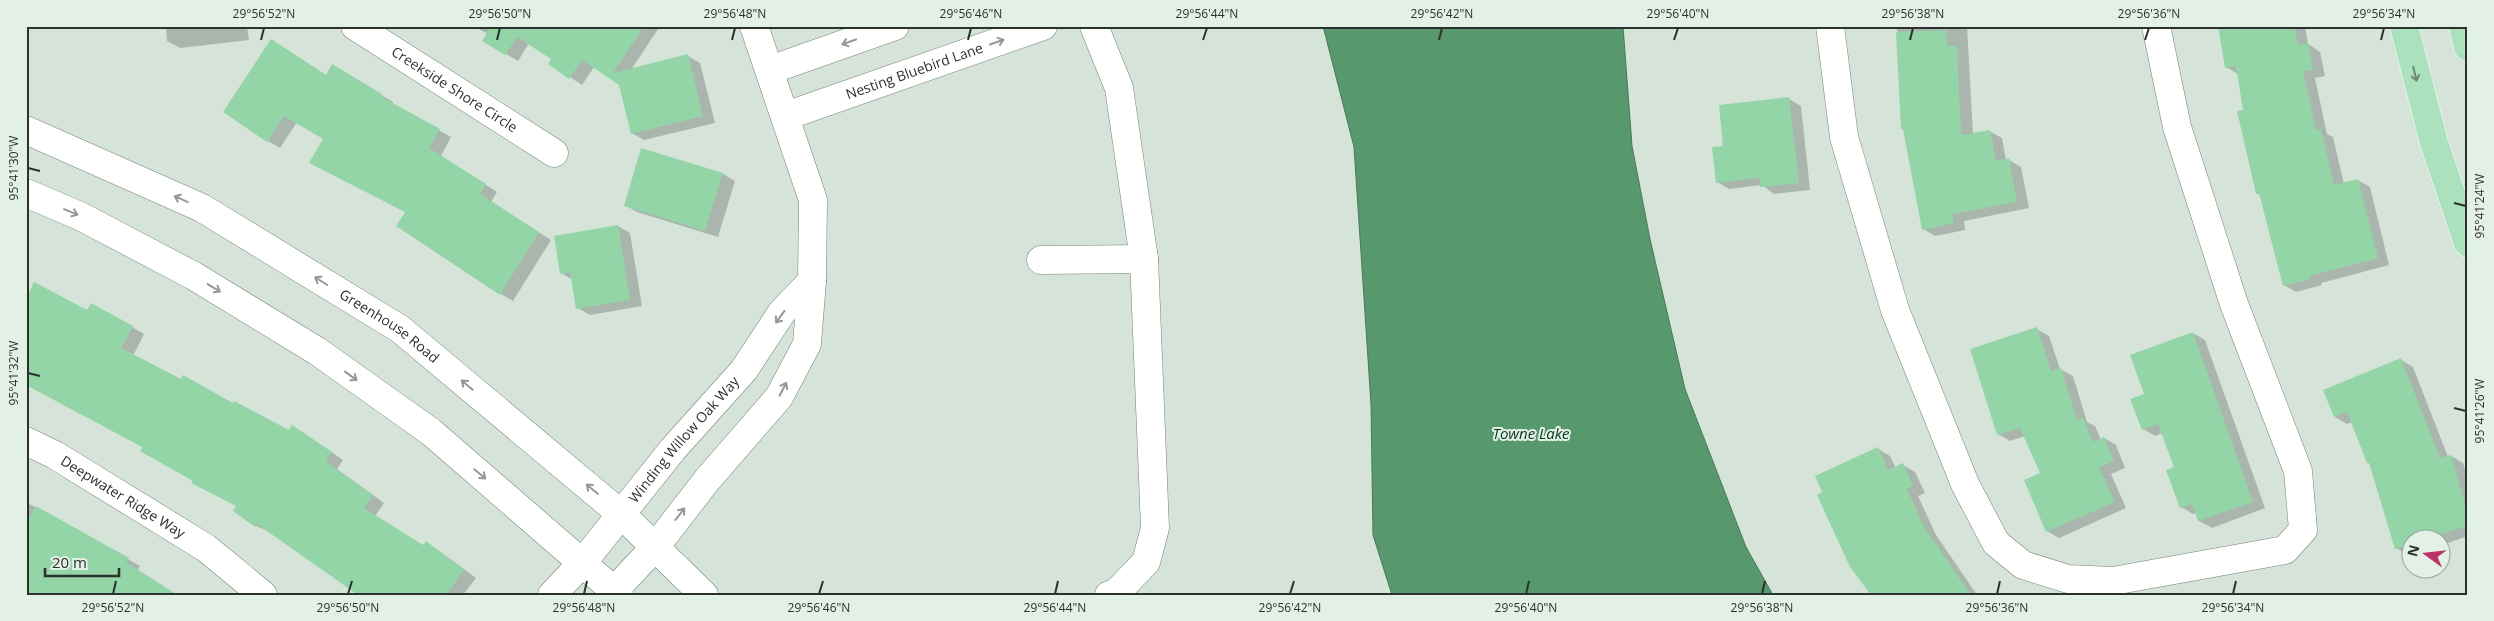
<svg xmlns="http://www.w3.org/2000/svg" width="2494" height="621" viewBox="0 0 2494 621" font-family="'Open Sans',sans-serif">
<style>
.water{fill:#58986d;stroke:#4a795a}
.shadow{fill:#0003}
.building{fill:#94d5a7}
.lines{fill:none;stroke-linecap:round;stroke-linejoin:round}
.minor-casing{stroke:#76837a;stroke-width:29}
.major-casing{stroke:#fff;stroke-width:29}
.minor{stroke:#fff;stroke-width:28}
.major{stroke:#ace1be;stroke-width:28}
.oneway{stroke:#959896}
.oneway2{stroke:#6c8976}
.ticks{fill:none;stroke:#2b312d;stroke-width:2}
.labels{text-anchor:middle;stroke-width:4;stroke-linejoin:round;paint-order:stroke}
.street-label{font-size:14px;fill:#2b312d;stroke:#e2f0e6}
.water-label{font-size:15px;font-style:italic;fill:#03381b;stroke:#e2f0e6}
.neatline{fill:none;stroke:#2b312d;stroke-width:2}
.ticks-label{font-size:12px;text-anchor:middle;fill:#2b312d}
</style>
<rect width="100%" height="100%" fill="#d5e3d9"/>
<path class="water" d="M1323,26H1623L1632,146L1650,239L1685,389L1746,547L1773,595H1392L1373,535L1371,404L1354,147Z"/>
<path class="shadow" d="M166,26H247L249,40L180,48L167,41Z
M473,26H660L631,70L688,56L700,63L715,123L644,140L632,133L620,85L594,67L582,85L550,64L553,59L529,43L518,61L506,54L488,34Z
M1894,26H1967L1973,134L1989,131L2002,138L2006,160H2009L2021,167L2029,208L1964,221L1965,230L1935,236L1923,229L1904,130L1902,128L1897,28Z
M2219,26H2305L2308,44L2320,52L2325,76L2315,78L2327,134L2333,137L2344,184L2357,180L2370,187L2389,265L2321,283L2322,285L2296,292L2284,285L2261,196L2257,193L2238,74L2226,67Z
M272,40L327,76L333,66L393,102L392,104L451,137L441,156L497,192L491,202L551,240L513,301L501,294L406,212L325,138L297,122L280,148L268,141Z
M1789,99L1801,106L1810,190L1774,194L1762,185L1729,189L1717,182L1725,147Z
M723,174L735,181L718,237L637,212L625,205Z
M618,226L630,233L642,306L590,315L578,308L573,280L561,273Z
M88,311L132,327L144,334L133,356L289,431L305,434L343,460L337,469L384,503L375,516L424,546L426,543L438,550L476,578L463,595H360L269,531L256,526L238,507L144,447Z
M2037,329L2049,336L2060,369L2073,376L2087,422L2095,426L2101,440L2104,438L2116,445L2125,468L2111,474L2126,508L2059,538L2047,531L2041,474L2025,436L2010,441L1998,434Z
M2193,333L2205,340L2265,508L2212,528L2199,521L2197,513L2193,514L2181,507L2176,468L2163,433L2155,436L2143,429L2146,394Z
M2401,360L2413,367L2448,457L2451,456L2463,463L2468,480V536L2442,545V538H2412V554L2408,555L2396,548L2371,464L2352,422L2347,424L2335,417Z
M1878,449L1890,456L1896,468L1903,465L1915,472L1925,493L1918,496L1936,535L1977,595H1872Z
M26,502L140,566L138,570L177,595L26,593Z"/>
<path class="building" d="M491,26H644L613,73L688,54L703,116L631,134L619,85L582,60L569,79L548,64L551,59L517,37L505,55L482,41Z
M2218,26H2294L2298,45L2308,43L2313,70L2303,71L2316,130L2321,129L2334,185L2358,179L2378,258L2310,276L2311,279L2283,286L2259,193L2256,194L2237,111L2243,110L2236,66L2225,68Z
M1946,30L1947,46H1957L1961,135L1990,130L1996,161L2009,158L2017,202L1952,214L1954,223L1922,230L1903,129H1901L1896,32Z
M271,39L326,75L332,64L382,94L380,96L440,129L429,148L486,184L480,194L539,232L500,295L396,226L405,212L309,163L323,139L284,116L267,142L223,112Z
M1789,97L1799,183L1760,187V178L1716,183L1712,147L1723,146L1719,105Z
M641,148L723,173L705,231L624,206Z
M618,225L630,300L576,309L570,272L560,274L554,236Z
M34,282L87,310L91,303L133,326L121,348L181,379L183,375L233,403L234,401L289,430L292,425L332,452L326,462L373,495L364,508L423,545L426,541L464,570L446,595H358L257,524L255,527L233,511L236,506L191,483L193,481L140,451L142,447L26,385V299Z
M2037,327L2051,371L2061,368L2077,420L2083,418L2093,442L2104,437L2114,461L2099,467L2115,502L2046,532L2024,480L2040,473L2020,428L1997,435L1970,349Z
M2193,332L2253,502L2198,521L2192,504L2180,508L2166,470L2174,467L2158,424L2142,430L2130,399L2144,394L2130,355Z
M2401,358L2440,458L2451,455L2468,514V526L2426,538H2412V544L2395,549L2369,463H2367L2347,412L2334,417L2323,390Z
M1878,447L1888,470L1903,463L1913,486L1907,489L1924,527L1971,595H1871L1850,567L1817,495L1822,492L1815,476Z
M36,506L129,558L126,562L177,595H26V522Z"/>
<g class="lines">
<g class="minor-casing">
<g id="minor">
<path id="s1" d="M355,26L554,153"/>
<path d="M1094,26L1119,88L1144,259L1155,528L1146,562L1117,592L1109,595"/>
<path d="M1830,26L1844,137L1895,310L1965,484L1996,543L2023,565L2068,579L2113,581L2285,550L2303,530L2298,471L2234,304L2177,127L2156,26"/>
<path d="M770,70L895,26"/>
<path id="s2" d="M786,116L1043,26"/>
<path id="s3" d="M26,130L202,208L400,329L621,514L704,595"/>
<path d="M26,193L80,216L194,276L317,351L431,432L619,595"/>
<path d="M1041,260L1144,259"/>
<path id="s4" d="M26,441L55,455L206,548L263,595"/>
<path id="s5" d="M552,595L583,562L673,449L744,370L782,312L812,281"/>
<path d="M610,595L656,546L707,480L779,397L807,344L812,281L813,200L754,26"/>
</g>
</g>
<g class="major-casing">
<path id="major" d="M2404,26L2434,143L2468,243
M2463,26L2468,47"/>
</g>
<use href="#minor" class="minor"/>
<use href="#major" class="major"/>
</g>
<defs><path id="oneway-shaft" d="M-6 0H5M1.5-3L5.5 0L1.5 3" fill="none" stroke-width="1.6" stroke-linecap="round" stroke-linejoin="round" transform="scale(1.25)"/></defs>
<g class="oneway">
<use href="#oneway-shaft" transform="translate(849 42) rotate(161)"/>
<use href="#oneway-shaft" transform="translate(997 42) rotate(-19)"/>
<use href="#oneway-shaft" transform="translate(181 199) rotate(-156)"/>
<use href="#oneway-shaft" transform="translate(71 212) rotate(23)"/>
<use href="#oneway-shaft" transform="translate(321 281) rotate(-148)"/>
<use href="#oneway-shaft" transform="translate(214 288) rotate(31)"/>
<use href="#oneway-shaft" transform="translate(780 317) rotate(126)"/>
<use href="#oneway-shaft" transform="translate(351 376) rotate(36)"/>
<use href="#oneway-shaft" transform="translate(467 385) rotate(-140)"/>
<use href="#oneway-shaft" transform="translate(783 389) rotate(-63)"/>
<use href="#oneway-shaft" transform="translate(480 474) rotate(40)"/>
<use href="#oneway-shaft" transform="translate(592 489) rotate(-140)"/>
<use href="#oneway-shaft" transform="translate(680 514) rotate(-52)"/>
</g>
<use class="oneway2" href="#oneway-shaft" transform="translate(2415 74) rotate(76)"/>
<path class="ticks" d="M261,40L264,28M497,40L500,28M732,40L735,28M968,40L971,28M1203,40L1207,28M1439,40L1442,28M1674,40L1678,28M1910,40L1913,28M2145,40L2149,28M2381,40L2384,28M28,168L40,171M2454,203L2466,206M28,373L40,376M2454,408L2466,411M113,594L116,581M348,594L352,581M584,594L587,581M819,594L823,581M1055,594L1058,581M1290,594L1294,581M1526,594L1529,581M1762,594L1765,581M1997,594L2000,581M2233,594L2236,581"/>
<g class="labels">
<g class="street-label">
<text dy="5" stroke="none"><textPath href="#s2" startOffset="136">Nesting Bluebird Lane</textPath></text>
<text dy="5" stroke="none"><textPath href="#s1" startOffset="118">Creekside Shore Circle</textPath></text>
<text dy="5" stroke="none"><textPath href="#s3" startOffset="414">Greenhouse Road</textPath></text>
<text dy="5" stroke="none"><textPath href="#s5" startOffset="204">Winding Willow Oak Way</textPath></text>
<text dy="5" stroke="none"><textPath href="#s4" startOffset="112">Deepwater Ridge Way</textPath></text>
</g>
<g class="water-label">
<text x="1531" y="439">Towne Lake</text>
</g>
</g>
<rect width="2494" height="621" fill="none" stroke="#e2f0e6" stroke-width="55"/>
<g transform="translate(2426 554) rotate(285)"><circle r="24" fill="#e2f0e6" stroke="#99a49c"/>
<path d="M0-4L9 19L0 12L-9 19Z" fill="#be3165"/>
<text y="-8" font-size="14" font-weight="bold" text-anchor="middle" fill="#2b312d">N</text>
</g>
<path d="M45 568v8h74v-8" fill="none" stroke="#2b312d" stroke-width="2.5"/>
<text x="52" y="568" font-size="15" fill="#2b312d" stroke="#e2f0e6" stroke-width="4" paint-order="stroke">20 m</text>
<rect x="28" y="28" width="2438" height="566" class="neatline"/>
<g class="ticks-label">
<text x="264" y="18">29°56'52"N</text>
<text x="500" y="18">29°56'50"N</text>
<text x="735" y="18">29°56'48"N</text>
<text x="971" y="18">29°56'46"N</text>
<text x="1207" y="18">29°56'44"N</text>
<text x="1442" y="18">29°56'42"N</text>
<text x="1678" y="18">29°56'40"N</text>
<text x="1913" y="18">29°56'38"N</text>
<text x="2149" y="18">29°56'36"N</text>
<text x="2384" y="18">29°56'34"N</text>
<text transform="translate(14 168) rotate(-90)" y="4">95°41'30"W</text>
<text transform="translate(2480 206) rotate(-90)" y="4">95°41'24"W</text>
<text transform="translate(14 373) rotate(-90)" y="4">95°41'32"W</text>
<text transform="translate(2480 411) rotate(-90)" y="4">95°41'26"W</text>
<text x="113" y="612">29°56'52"N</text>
<text x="348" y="612">29°56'50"N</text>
<text x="584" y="612">29°56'48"N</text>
<text x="819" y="612">29°56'46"N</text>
<text x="1055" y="612">29°56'44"N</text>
<text x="1290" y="612">29°56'42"N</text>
<text x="1526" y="612">29°56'40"N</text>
<text x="1762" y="612">29°56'38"N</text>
<text x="1997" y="612">29°56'36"N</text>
<text x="2233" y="612">29°56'34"N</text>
</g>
</svg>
